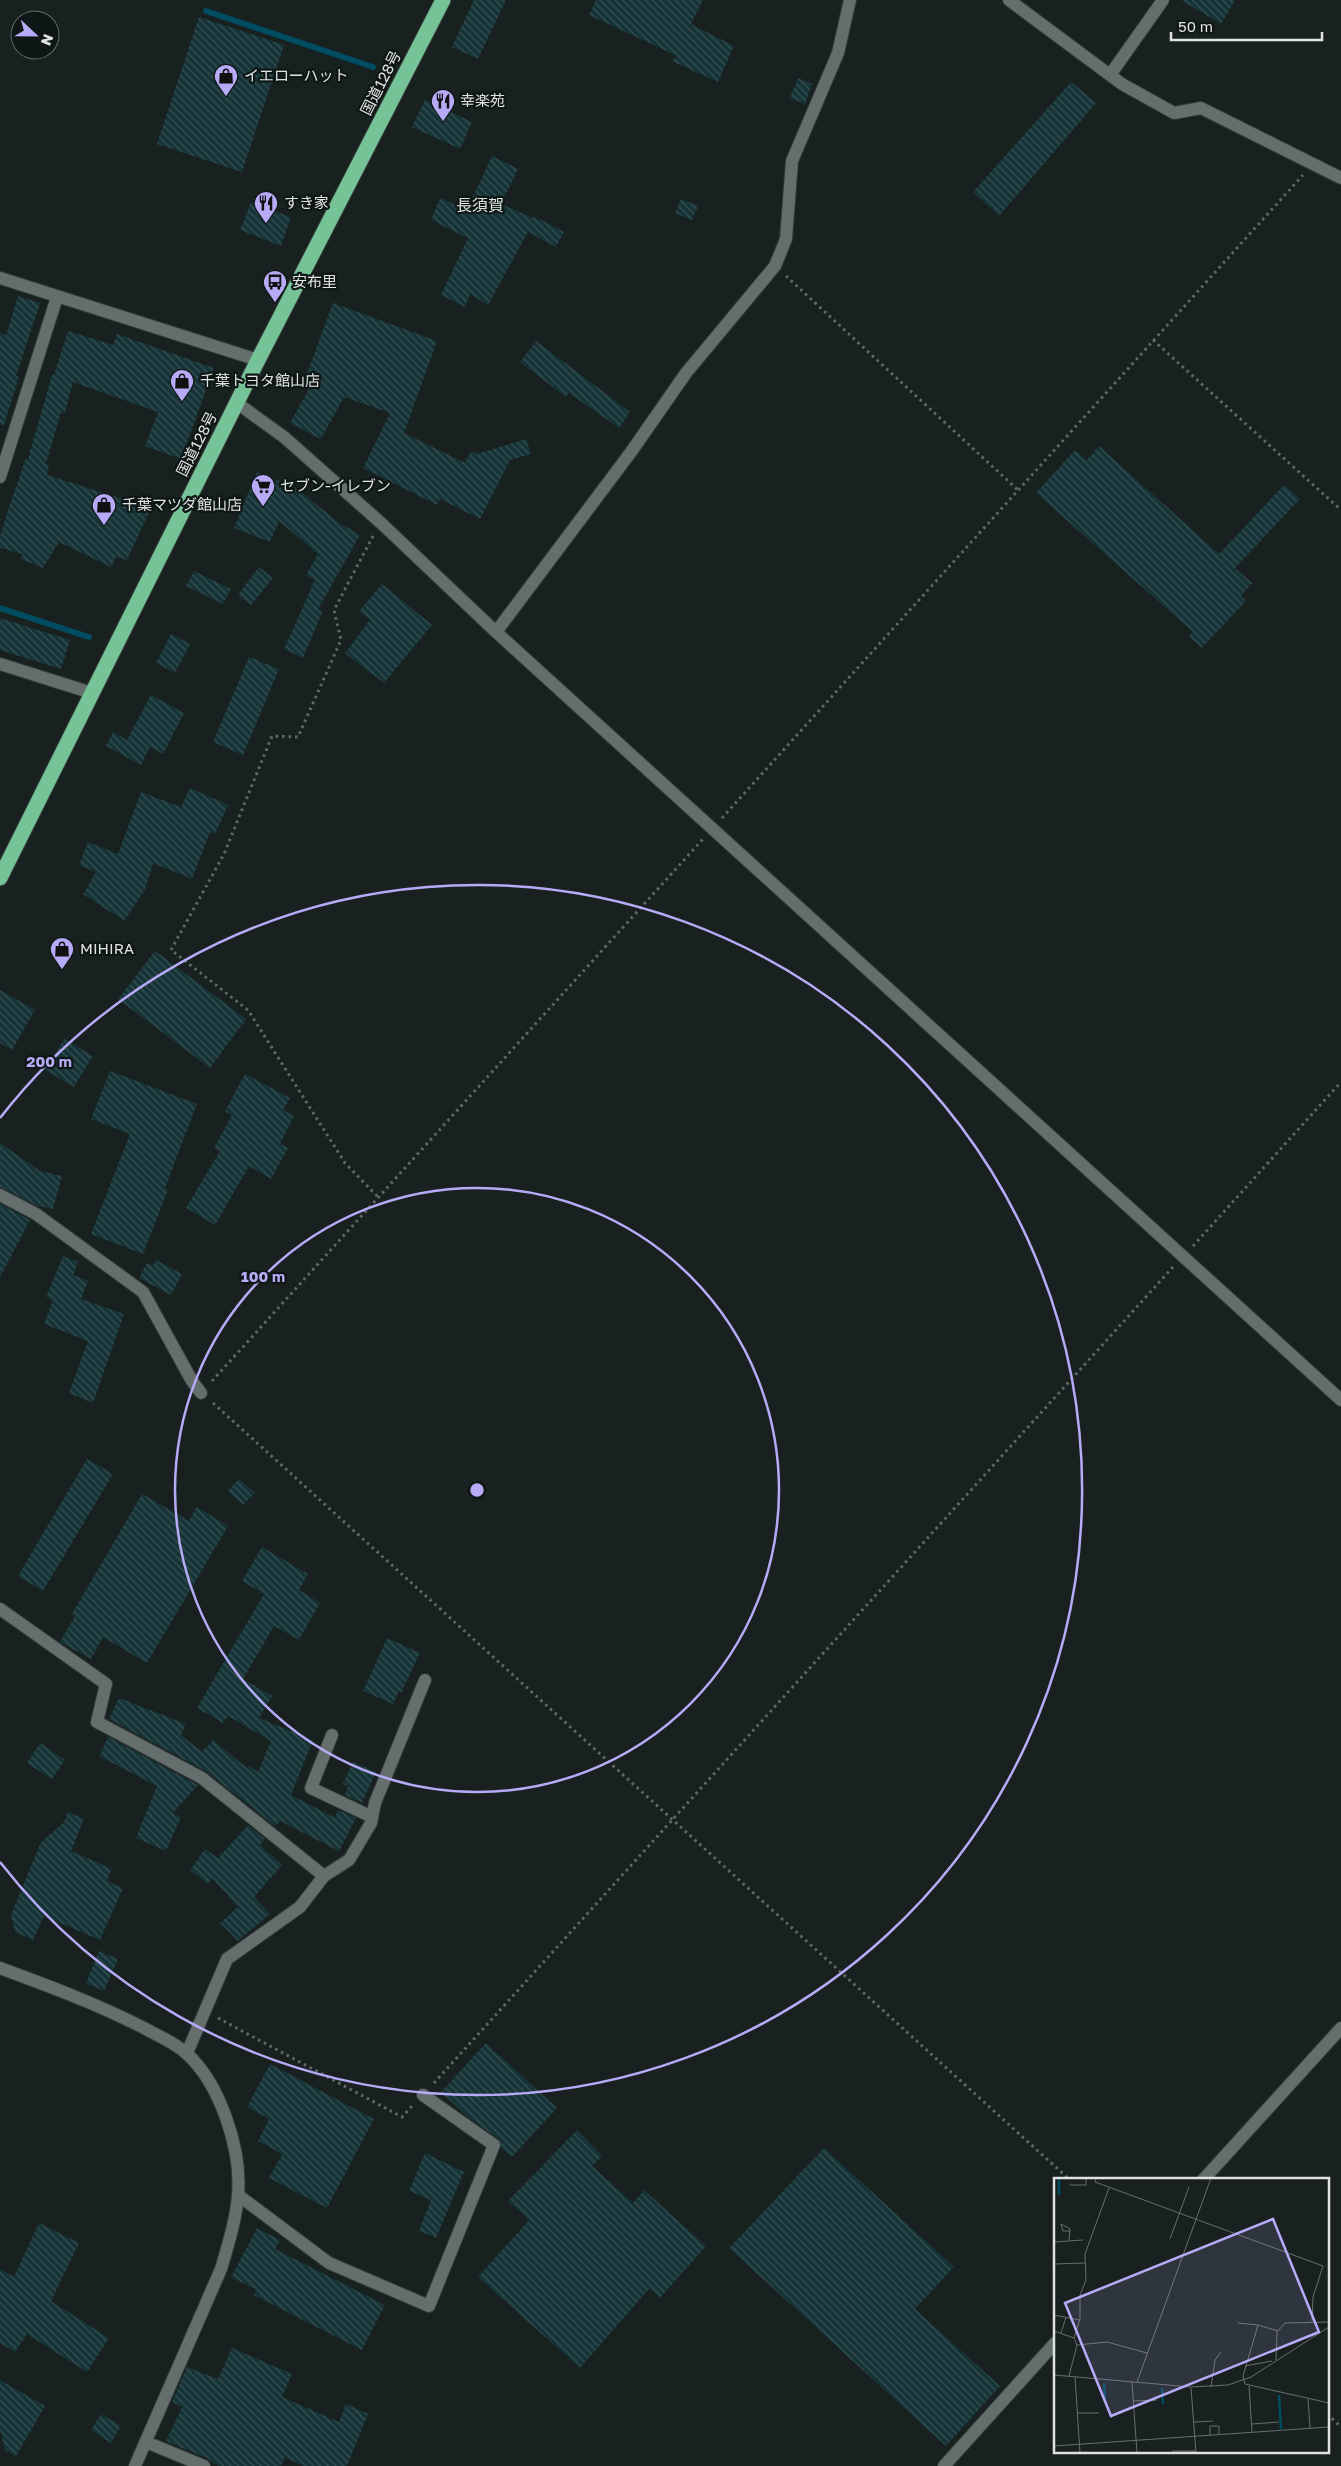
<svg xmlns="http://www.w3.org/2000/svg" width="1341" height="2466" viewBox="0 0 1341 2466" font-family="'Golos Text','Noto Sans JP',sans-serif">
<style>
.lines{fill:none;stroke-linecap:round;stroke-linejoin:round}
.stream{stroke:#004c61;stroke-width:6}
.building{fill:url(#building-back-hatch)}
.minor-casing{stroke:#343a39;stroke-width:14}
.highway-casing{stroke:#343a39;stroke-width:17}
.path{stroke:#616968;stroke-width:3;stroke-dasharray:2.5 4;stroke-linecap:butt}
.minor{stroke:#646e6c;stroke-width:12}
.highway{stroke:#75c396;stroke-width:15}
.ring{fill:none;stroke:#b7abf8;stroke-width:2.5}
.labels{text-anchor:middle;stroke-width:4.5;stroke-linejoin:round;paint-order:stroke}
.poi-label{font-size:15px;fill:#dee4e3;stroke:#0f1716;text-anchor:start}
.street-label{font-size:15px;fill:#dee4e3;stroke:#0f1716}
.neighbourhood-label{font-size:16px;fill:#dee4e3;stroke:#0f1716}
.inset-river{fill:none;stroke:#004c61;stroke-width:2.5}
.inset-road{fill:none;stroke:#676f6d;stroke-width:1}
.view{fill:#b7abf8;fill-opacity:0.15;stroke:#b7abf8;stroke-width:2.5}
.inset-edge{fill:none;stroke:#dee4e3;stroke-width:2.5}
.centre{fill:#b7abf8;stroke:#0f1716;stroke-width:2.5}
.ring-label{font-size:15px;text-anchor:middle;font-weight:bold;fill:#b7abf8;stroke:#0f1716;stroke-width:4.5;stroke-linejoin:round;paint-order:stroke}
</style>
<defs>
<pattern id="building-back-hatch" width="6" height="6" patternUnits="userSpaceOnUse" patternTransform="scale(1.25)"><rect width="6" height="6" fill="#163437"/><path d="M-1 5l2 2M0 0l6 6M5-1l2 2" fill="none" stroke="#375154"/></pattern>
</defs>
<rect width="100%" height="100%" fill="#18211f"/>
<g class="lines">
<path class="stream" d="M206,11L373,67
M0,608L89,637"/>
</g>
<path class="building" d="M474,0H506L478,59L452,47Z
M596,0H703L691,24L734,46L718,82L672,61L677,56L589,15Z
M1181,0H1235L1221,24Z
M199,17L284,45L242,172L157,144Z
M798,78L812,84L805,104L790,98Z
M1071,82L1096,103L999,216L973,192Z
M425,100L472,122L460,149L412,127Z
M492,156L518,169L501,204L533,218L534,216L564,232L556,247L528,232L488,305L470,294L465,307L441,295L468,238L431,220L440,198L467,210Z
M681,199L698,206L692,220L675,213Z
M251,202L291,217L281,246L240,230Z
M18,296L40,303L16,376L19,377L4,425H0V333L6,335Z
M333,303L437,341L404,433L465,463L471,451L477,454L526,439L531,454L510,460L480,519L440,499L437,505L363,468L390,413L344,397L321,439L290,423L311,385L304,382Z
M68,331L113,345L117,334L214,368L181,459L145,446L158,412L73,382L65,413L61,412L46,464L49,465L47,475L151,508L127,560L116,557L111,567L59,542L43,568L21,559L22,554L0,548V536L10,504L26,458L28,459L52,375H54Z
M536,341L630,412L619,428L569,393L566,397L520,362Z
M1099,446L1219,554L1284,485L1300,499L1235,568L1252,583L1241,596L1246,601L1202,648L1189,636L1193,632L1036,493L1075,450L1087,460Z
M257,472L296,488L339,523L360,535L318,609L323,611L303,658L284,649L315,580L306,575L318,554L279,521L270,542L234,528Z
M259,567L273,578L251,605L238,595Z
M194,571L231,589L223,604L186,586Z
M382,584L432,625L384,683L345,653L370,620L359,611Z
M0,618L70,640L61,669L0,650Z
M171,634L190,644L175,673L156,663Z
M249,657L279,669L243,755L213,742Z
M151,695L184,713L163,754L150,747L141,765L106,746L113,732L127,740Z
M190,788L228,805L215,834L210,832L192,879L153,863L145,890L124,921L83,894L96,872L79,865L88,842L118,854L141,792L181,807Z
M155,951L246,1019L210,1068L118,999Z
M0,990L35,1010L12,1050L0,1043Z
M64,1039L93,1056L74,1087L45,1070Z
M110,1071L197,1104L165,1188L168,1190L143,1254L91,1234L130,1134L91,1119Z
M245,1074L290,1098L283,1110L294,1116L280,1144L288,1148L271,1179L249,1166L215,1225L186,1208L220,1151L214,1148L232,1115L225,1111Z
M0,1143L40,1171L62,1176L53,1209L38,1206L0,1187Z
M0,1204L30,1220L0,1277Z
M63,1256L78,1262L73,1275L88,1281L81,1299L124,1314L93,1403L69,1393L88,1341L44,1324L53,1300L46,1297Z
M156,1260L182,1274L171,1295L139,1278L147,1263L153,1266Z
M87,1459L113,1474L43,1591L18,1576Z
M239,1479L255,1493L243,1505L228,1491Z
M142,1494L189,1521L197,1507L228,1526L147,1663L103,1637L91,1659L60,1642L75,1616L72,1614Z
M262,1547L308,1574L299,1590L320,1603L299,1640L274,1626L243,1679L272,1696L259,1718L313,1740L291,1795L335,1818L338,1810L356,1818L339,1851L280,1821L275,1826L206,1771L109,1719L119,1698L186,1724L181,1735L202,1752L213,1740L247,1768L249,1766L258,1772L271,1741L228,1716L223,1723L197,1708L264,1594L242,1581Z
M387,1638L420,1653L401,1693L399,1691L393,1704L363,1691Z
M108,1737L198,1785L173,1813L181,1817L166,1851L136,1838L157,1786L99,1756Z
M40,1743L65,1760L52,1779L27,1763Z
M353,1762L376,1772L362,1803L345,1795L348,1786L343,1784Z
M68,1812L84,1819L71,1851L112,1869L107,1881L123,1888L100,1940L44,1916L33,1940L15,1932L11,1915L41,1842L64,1822Z
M248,1825L265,1839L260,1845L282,1865L254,1897L270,1914L238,1941L220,1923L238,1907L212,1878L208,1884L190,1870L205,1849L218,1858Z
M99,1951L118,1959L104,1991L86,1983Z
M486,2043L557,2108L512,2157L502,2148L499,2139L469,2118L441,2092Z
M270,2064L374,2119L327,2208L269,2178L282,2154L258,2141L269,2119L247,2107Z
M577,2130L602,2156L592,2166L633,2203L644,2190L706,2246L660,2298L650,2288L580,2368L478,2277L529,2220L508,2201Z
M824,2148L954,2267L915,2309L1000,2386L946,2446L729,2248Z
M425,2153L464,2172L436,2238L419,2231L431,2200L409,2191Z
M39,2223L79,2243L51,2301L109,2338L87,2372L27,2334L15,2352L0,2343V2269L14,2277Z
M257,2228L280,2240L275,2249L385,2305L362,2350L254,2295L257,2290L231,2277Z
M232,2348L292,2374L282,2397L339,2422L346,2404L368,2414L347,2466H303L285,2457L281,2466H218L207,2458L166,2441L182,2407L172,2402L187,2367L218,2379Z
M0,2380L45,2406L16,2456L5,2450L0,2429Z
M101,2414L121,2426L111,2443L91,2430Z"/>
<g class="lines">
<g class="minor-casing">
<path id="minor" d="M1009,0L1122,84L1174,113L1201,108L1341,178
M1110,75L1163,0
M0,278L258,360
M237,403L284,437L381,523L496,632L1341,1400
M0,477L57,297
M496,632L631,452L686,373L775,266L786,239L792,161L838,53L850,0
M0,664L92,693
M0,1195L36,1214L143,1292L192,1381L201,1393
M0,1609L106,1684L97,1722L202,1778L324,1876L300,1907L227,1959L187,2053
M332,1735L311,1788L372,1817
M324,1876L349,1860L371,1823L375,1803L425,1680
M0,1968C49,1986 97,2004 144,2028C158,2036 174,2042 186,2053C220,2083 242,2150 238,2195C236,2220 228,2245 221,2269L135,2466
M1203,2180L1341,2028
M238,2195L329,2263L429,2306L494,2145L423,2095
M146,2442L204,2466
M944,2466L1055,2343"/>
</g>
<g class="highway-casing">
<path id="highway" d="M0,878L258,360L443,0"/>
</g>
<path class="path" d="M786,276L1019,491
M1153,340L1341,510
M373,536L334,610L341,640L298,737L272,736L224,854L171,950L248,1010L345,1163L379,1198
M722,818L1303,175
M1193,1246L1341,1082
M212,1381L703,839
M213,1403L1070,2180
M218,2018L402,2117L412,2106
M434,2083L1173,1267
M1327,2414L1341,2427"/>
<use href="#minor" class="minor"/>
<use href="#highway" class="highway"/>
</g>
<g class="ring">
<circle cx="477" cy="1490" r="302"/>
<path d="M0 1118A605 605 0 1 1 0 1862"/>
</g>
<defs>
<g id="shop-pin" transform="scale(1.25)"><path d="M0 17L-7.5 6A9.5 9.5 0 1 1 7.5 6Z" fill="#b7abf8" stroke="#0f1716"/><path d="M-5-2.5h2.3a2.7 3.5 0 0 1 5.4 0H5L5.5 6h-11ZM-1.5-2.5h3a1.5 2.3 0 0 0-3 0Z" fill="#111"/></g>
<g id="restaurant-pin" transform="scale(1.25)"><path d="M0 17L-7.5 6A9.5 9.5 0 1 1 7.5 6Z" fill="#b7abf8" stroke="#0f1716"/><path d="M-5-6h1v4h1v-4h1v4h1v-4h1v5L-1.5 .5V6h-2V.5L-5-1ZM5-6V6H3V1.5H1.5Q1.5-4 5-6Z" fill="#111"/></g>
<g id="bus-pin" transform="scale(1.25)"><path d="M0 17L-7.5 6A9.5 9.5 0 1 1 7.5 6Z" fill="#b7abf8" stroke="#0f1716"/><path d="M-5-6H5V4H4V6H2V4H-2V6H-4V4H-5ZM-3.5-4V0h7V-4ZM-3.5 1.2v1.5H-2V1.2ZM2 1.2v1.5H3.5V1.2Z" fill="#111"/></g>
<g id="supermarket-pin" transform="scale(1.25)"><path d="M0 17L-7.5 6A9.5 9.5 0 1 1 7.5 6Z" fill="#b7abf8" stroke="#0f1716"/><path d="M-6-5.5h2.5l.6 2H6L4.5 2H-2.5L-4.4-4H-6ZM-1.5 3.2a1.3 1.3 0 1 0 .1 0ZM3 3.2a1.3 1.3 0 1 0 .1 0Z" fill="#111"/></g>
</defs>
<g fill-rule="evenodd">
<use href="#shop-pin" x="226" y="76"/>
<use href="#restaurant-pin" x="443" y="101"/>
<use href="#restaurant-pin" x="266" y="203"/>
<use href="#bus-pin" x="275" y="282"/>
<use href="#shop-pin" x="182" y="381"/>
<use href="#supermarket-pin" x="263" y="486"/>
<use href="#shop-pin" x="104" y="505"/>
<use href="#shop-pin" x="62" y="949"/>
</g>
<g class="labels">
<g class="poi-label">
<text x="244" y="81">イエローハット</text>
<text x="460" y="106">幸楽苑</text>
<text x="284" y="208">すき家</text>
<text x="292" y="287">安布里</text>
<text x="200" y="386">千葉トヨタ館山店</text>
<text x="280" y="491">セブン-イレブン</text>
<text x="122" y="510">千葉マツダ館山店</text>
<text x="80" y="954">MIHIRA</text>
</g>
<g class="street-label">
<text transform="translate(381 83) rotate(-63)" y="5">国道128号</text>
<text transform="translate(197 444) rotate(-63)" y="5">国道128号</text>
</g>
<g class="neighbourhood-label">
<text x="480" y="211">長須賀</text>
</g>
</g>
<g transform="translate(1054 2178)">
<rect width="275" height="275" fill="#18211f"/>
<path class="inset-river" d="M5,17V0M50,205L51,221M108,210L109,226M225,217L227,251"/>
<path class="inset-road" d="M42,0L41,4L269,88L259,119L258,143M16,7H32V0M116,61L135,9M15,62L16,51L7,46L9,53H16M0,64L29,62M0,86L31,85M0,137L25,142M184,145L204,147M0,153L20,160M224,153L204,147L189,198L191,206L275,225M7,155L12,139M23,167L20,160L26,141V117L32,102L31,76L55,10M23,167L53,164L93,175M222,182L223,154L231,145L275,144M191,188L218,183M0,197L137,209L174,207L197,199L275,149M15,198L23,167M21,199L26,275M78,204L83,275M83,204L157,0M195,208L198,254M157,209L161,182L167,174M137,210L142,275M254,220L256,250M80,223L103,222M23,235H45M140,244L159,243M198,246L225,244M156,257V248H165V256M0,268L275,249M118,273H142"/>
<path class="view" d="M219,41L265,154L57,238L11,125Z"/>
<rect width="275" height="275" class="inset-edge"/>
</g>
<circle cx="477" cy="1490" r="8" class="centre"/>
<g class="ring-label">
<text x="49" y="1067">200 m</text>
<text x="263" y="1282">100 m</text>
</g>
<g transform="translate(35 35) rotate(112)"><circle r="24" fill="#0f1716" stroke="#626968"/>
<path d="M0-4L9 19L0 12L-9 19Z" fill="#b7abf8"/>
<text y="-8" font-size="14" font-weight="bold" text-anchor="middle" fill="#dee4e3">N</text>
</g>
<path d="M1171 32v8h151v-8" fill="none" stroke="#dee4e3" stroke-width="2.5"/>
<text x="1178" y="32" font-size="15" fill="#dee4e3" stroke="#0f1716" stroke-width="4" paint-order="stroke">50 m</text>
</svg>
